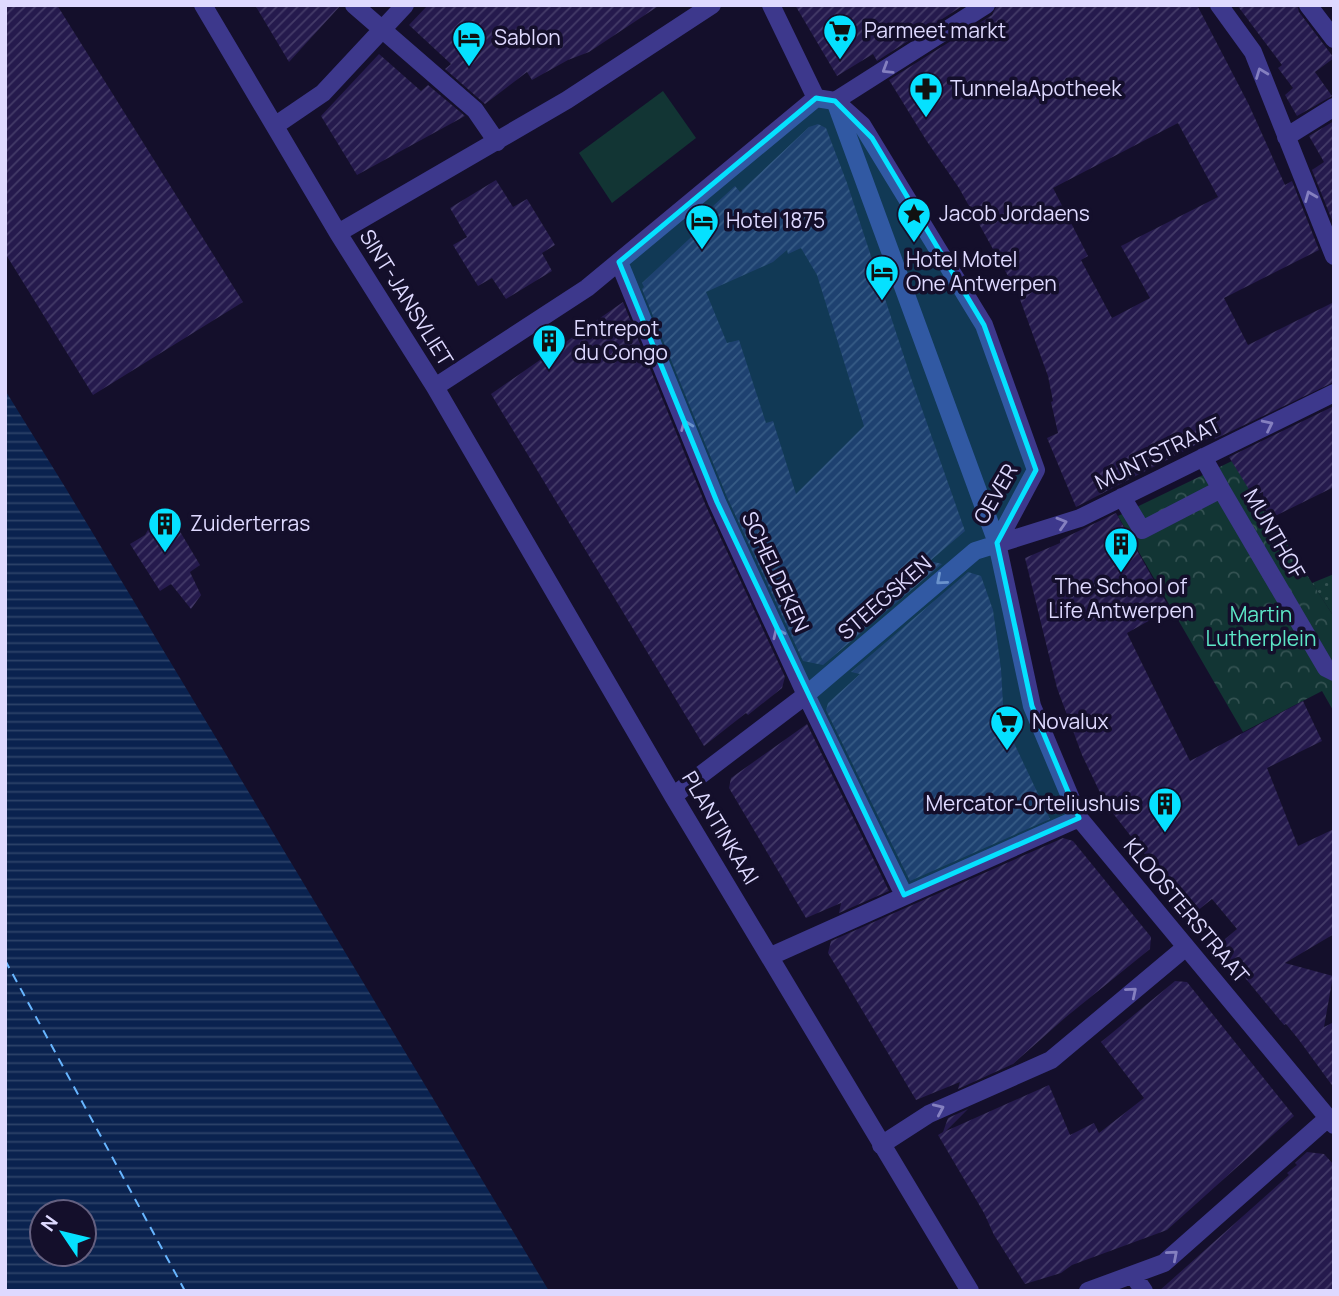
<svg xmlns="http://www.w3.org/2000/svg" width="1339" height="1296" viewBox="0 0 1339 1296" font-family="Manrope,sans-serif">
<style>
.grass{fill:url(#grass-dots)}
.park{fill:url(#park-crowns)}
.pitch{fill:#123534}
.water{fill:url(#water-rules);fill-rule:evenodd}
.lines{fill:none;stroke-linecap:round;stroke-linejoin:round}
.ferry{stroke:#67b5ff;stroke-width:2;stroke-dasharray:9 7;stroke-linecap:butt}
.building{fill:url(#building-hatch);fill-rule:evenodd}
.minor{stroke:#3d388c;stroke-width:18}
.oneway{stroke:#8580c0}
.marked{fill:#05e1ff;fill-opacity:0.2;stroke:#05e1ff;stroke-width:5;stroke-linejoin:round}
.labels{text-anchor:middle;stroke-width:7;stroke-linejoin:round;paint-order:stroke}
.poi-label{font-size:21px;fill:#ded9ff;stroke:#140f2b;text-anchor:start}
.street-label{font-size:21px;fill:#ded9ff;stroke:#140f2b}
.park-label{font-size:21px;fill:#5de7c7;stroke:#140f2b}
</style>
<defs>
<pattern id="grass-dots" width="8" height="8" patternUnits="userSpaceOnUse" patternTransform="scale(1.75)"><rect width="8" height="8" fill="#123534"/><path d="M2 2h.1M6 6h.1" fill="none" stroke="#345252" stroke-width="1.8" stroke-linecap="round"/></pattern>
<pattern id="park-crowns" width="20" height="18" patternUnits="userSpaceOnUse" patternTransform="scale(1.75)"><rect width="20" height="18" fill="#123534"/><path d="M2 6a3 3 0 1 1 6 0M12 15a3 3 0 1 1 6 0" fill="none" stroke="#345252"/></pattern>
<pattern id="water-rules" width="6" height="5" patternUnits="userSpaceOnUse" patternTransform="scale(1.75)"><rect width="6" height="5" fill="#0a224f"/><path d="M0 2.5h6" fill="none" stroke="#2d4269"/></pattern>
<pattern id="building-hatch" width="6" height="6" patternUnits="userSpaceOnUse" patternTransform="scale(1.75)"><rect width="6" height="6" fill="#251a4d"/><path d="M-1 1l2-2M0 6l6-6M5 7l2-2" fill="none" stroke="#443b68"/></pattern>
</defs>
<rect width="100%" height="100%" fill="#140f2b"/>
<path class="grass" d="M1334,574V617L1312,583Z"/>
<path class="park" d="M1232,461L1264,512L1266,511L1334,617V712L1322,691L1243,732L1118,516Z"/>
<path class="pitch" d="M663,91L696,138L612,203L579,153Z"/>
<path class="water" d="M5,390L65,487L549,1291H5ZM42,1212H84V1254H42Z"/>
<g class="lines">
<path class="ferry" d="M5,960L185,1291"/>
</g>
<path class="building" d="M5,5H57L243,302L93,395L5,253Z
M255,5H341L289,62Z
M428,5H660L589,52L568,60L532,80L527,72L485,104L445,69L451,64L409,25Z
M795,5H964L877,61L873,54L837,76Z
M997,5H1197L1249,105L1285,185L1292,181L1319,250L1224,298L1248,345L1334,302V382L1215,439L1213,436L1076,507L1047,438L1058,433L1051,402L1053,401L1048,376L1018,294L959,188L926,140L889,80L992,15ZM1178,123L1218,197L1121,246L1150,298L1112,318L1081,260L1088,256L1053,188Z
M1237,5H1297L1299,12L1334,58L1315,72L1332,96L1297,116L1285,95L1293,88L1278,68L1282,65Z
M379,54L421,91L428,85L465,116L357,175L321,116Z
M1334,121V225L1312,170L1324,162L1309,136Z
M818,124L826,128L847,183L911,378L965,531L930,561L942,564L823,665L803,661L727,497L642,289L644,287L642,283L718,212L713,206L735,186L740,192L809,127ZM801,248L817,275L864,426L796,494L773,421L766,423L739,340L727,343L706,292L773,262L787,250L788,254Z
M496,180L513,207L527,199L555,245L542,253L552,271L506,299L492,278L478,286L453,245L467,237L450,208Z
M623,302L706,506L785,677L782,688L748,715L746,713L704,746L491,394Z
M1334,406V487L1271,518L1264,507L1263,492L1253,496L1229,457Z
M1116,513L1170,609L1127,633L1190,761L1303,701L1322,741L1267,768L1298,846L1334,829V934L1285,963L1333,976L1324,1027L1334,1022V1088L1299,1040L1286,1024L1284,1025L1218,945L1237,929L1212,899L1192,915L1105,803L1082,755L1057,688L1025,558L1060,543V540Z
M172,518L200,565L190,572L201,595L191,609L171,584L160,591L130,544L145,535L149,528L160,526Z
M968,572L981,576L993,610L1001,669L1004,722L1050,819L910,881L826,710L828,703L860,674L851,672Z
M807,724L889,891L839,913L841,903L806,918L729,788L731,778Z
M1063,838L1073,841L1151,937L1150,949L1066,1017L1013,1064L958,1089L960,1082L916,1100L828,953L831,941Z
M1175,981L1187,982L1294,1116L1167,1230L1072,1265L1061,1273L1025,1284L994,1235L984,1213L938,1135L943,1132L948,1118L968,1109L946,1131L1049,1085L1070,1135L1094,1123L1099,1133L1144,1098L1101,1042Z
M1307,1152L1324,1154L1334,1165V1291H1159L1289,1175L1287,1173L1297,1165L1295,1163Z"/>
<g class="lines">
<path class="minor" d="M203,5L338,233L435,387L673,796L970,1291
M354,5L475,110L497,142
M771,5L816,98
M1219,5L1253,52L1334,256
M1308,5L1334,39
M816,98L835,101L862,125L984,325L1036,470L997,543
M835,101L997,543L1032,706L1079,818L1334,1125
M835,101L986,5
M276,125L323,93L405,5
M1286,137L1334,107
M338,233L567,100L712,5
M619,262L717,502L806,695L904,895
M435,387L587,288L816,98
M1203,457L1221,489
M1122,497L1142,530L1221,489L1326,668L1334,672
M673,796L806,695L975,551L1080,518L1334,393
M771,956L1079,818
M881,1145L929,1114L1051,1060L1186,947
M1133,1275L1144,1291
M1088,1291L1164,1263L1328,1118"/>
</g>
<defs><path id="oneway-chevron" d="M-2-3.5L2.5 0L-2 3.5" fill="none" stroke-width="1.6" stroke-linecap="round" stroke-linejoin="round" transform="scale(1.75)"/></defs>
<g class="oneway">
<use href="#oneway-chevron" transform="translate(887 69) rotate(148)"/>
<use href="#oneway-chevron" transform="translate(1261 73) rotate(-111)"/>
<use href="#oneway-chevron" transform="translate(1310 196) rotate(-112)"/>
<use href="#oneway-chevron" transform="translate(686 425) rotate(-112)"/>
<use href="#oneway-chevron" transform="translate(1268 425) rotate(-26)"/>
<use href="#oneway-chevron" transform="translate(1062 523) rotate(-17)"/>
<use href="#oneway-chevron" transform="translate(941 580) rotate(139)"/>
<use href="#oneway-chevron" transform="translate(778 633) rotate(-115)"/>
<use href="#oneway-chevron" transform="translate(1132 992) rotate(-40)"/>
<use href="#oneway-chevron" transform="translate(939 1109) rotate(-24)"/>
<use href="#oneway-chevron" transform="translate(1173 1255) rotate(-41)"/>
</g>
<path class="marked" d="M816,98L835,101L872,138L984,325L1036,470L997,543L1032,706L1079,818L904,895L717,502L619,262Z"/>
<defs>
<g id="supermarket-pin" transform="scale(1.75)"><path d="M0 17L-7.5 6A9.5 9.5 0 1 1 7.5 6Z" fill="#05e1ff" stroke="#140f2b"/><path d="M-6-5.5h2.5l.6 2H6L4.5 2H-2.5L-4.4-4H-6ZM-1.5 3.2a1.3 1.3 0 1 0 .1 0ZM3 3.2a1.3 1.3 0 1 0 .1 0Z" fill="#111"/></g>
<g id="hotel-pin" transform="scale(1.75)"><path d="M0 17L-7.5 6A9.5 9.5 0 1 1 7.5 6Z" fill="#05e1ff" stroke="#140f2b"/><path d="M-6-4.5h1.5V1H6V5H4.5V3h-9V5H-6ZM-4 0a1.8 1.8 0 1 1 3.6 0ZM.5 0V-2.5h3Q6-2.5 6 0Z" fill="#111"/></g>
<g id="pharmacy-pin" transform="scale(1.75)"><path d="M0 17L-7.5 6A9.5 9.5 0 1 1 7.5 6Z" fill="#05e1ff" stroke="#140f2b"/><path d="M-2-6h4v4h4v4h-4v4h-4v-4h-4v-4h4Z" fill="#111"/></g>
<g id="sight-pin" transform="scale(1.75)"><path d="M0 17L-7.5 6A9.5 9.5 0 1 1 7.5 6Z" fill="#05e1ff" stroke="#140f2b"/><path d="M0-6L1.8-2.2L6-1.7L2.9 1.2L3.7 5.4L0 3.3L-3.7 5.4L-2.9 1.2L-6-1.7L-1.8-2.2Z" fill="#111"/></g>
<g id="building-pin" transform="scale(1.75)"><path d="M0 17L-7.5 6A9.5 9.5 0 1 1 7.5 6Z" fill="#05e1ff" stroke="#140f2b"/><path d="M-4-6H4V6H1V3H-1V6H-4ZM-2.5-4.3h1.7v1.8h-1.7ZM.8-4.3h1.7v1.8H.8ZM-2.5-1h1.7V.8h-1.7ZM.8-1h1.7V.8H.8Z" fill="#111"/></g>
</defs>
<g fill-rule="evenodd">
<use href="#supermarket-pin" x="840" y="31"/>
<use href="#hotel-pin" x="469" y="38"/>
<use href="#pharmacy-pin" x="926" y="89"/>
<use href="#sight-pin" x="914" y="214"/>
<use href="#hotel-pin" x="702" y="221"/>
<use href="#hotel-pin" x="882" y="272"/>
<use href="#building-pin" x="549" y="341"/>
<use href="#building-pin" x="165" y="524"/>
<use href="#building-pin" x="1121" y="544"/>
<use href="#supermarket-pin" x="1007" y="722"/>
<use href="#building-pin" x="1165" y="804"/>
</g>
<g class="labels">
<g class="poi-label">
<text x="864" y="38">Parmeet markt</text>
<text x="494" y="45">Sablon</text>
<text x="950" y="96">TunnelaApotheek</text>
<text x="939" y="221">Jacob Jordaens</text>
<text x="726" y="228">Hotel 1875</text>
<text x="906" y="267">Hotel Motel<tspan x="906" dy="24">One Antwerpen</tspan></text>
<text x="574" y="336">Entrepot<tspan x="574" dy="24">du Congo</tspan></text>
<text x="190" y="531">Zuiderterras</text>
<text x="1121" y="594" text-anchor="middle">The School of<tspan x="1121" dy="24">Life Antwerpen</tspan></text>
<text x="1032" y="729">Novalux</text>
<text x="1140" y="811" text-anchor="end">Mercator-Orteliushuis</text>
</g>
<g class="street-label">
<text transform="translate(406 298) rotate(58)" y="7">SINT-JANSVLIET</text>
<text transform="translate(1158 454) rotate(-26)" y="7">MUNTSTRAAT</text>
<text transform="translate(996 494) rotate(-60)" y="7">OEVER</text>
<text transform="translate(1274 534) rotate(60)" y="7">MUNTHOF</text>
<text transform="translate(775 572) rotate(65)" y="7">SCHELDEKEN</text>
<text transform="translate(885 598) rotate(-41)" y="7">STEEGSKEN</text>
<text transform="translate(720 828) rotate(59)" y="7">PLANTINKAAI</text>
<text transform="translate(1186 911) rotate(50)" y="7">KLOOSTERSTRAAT</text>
</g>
<g class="park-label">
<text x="1261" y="622">Martin<tspan x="1261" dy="24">Lutherplein</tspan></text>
</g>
</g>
<rect width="1339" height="1296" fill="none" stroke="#ded9ff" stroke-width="14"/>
<g transform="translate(63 1233) rotate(305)"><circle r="33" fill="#140f2b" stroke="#656080" stroke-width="2"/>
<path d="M0-5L12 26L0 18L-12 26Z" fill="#05e1ff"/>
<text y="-10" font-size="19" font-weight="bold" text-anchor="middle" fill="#ded9ff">N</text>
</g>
</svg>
